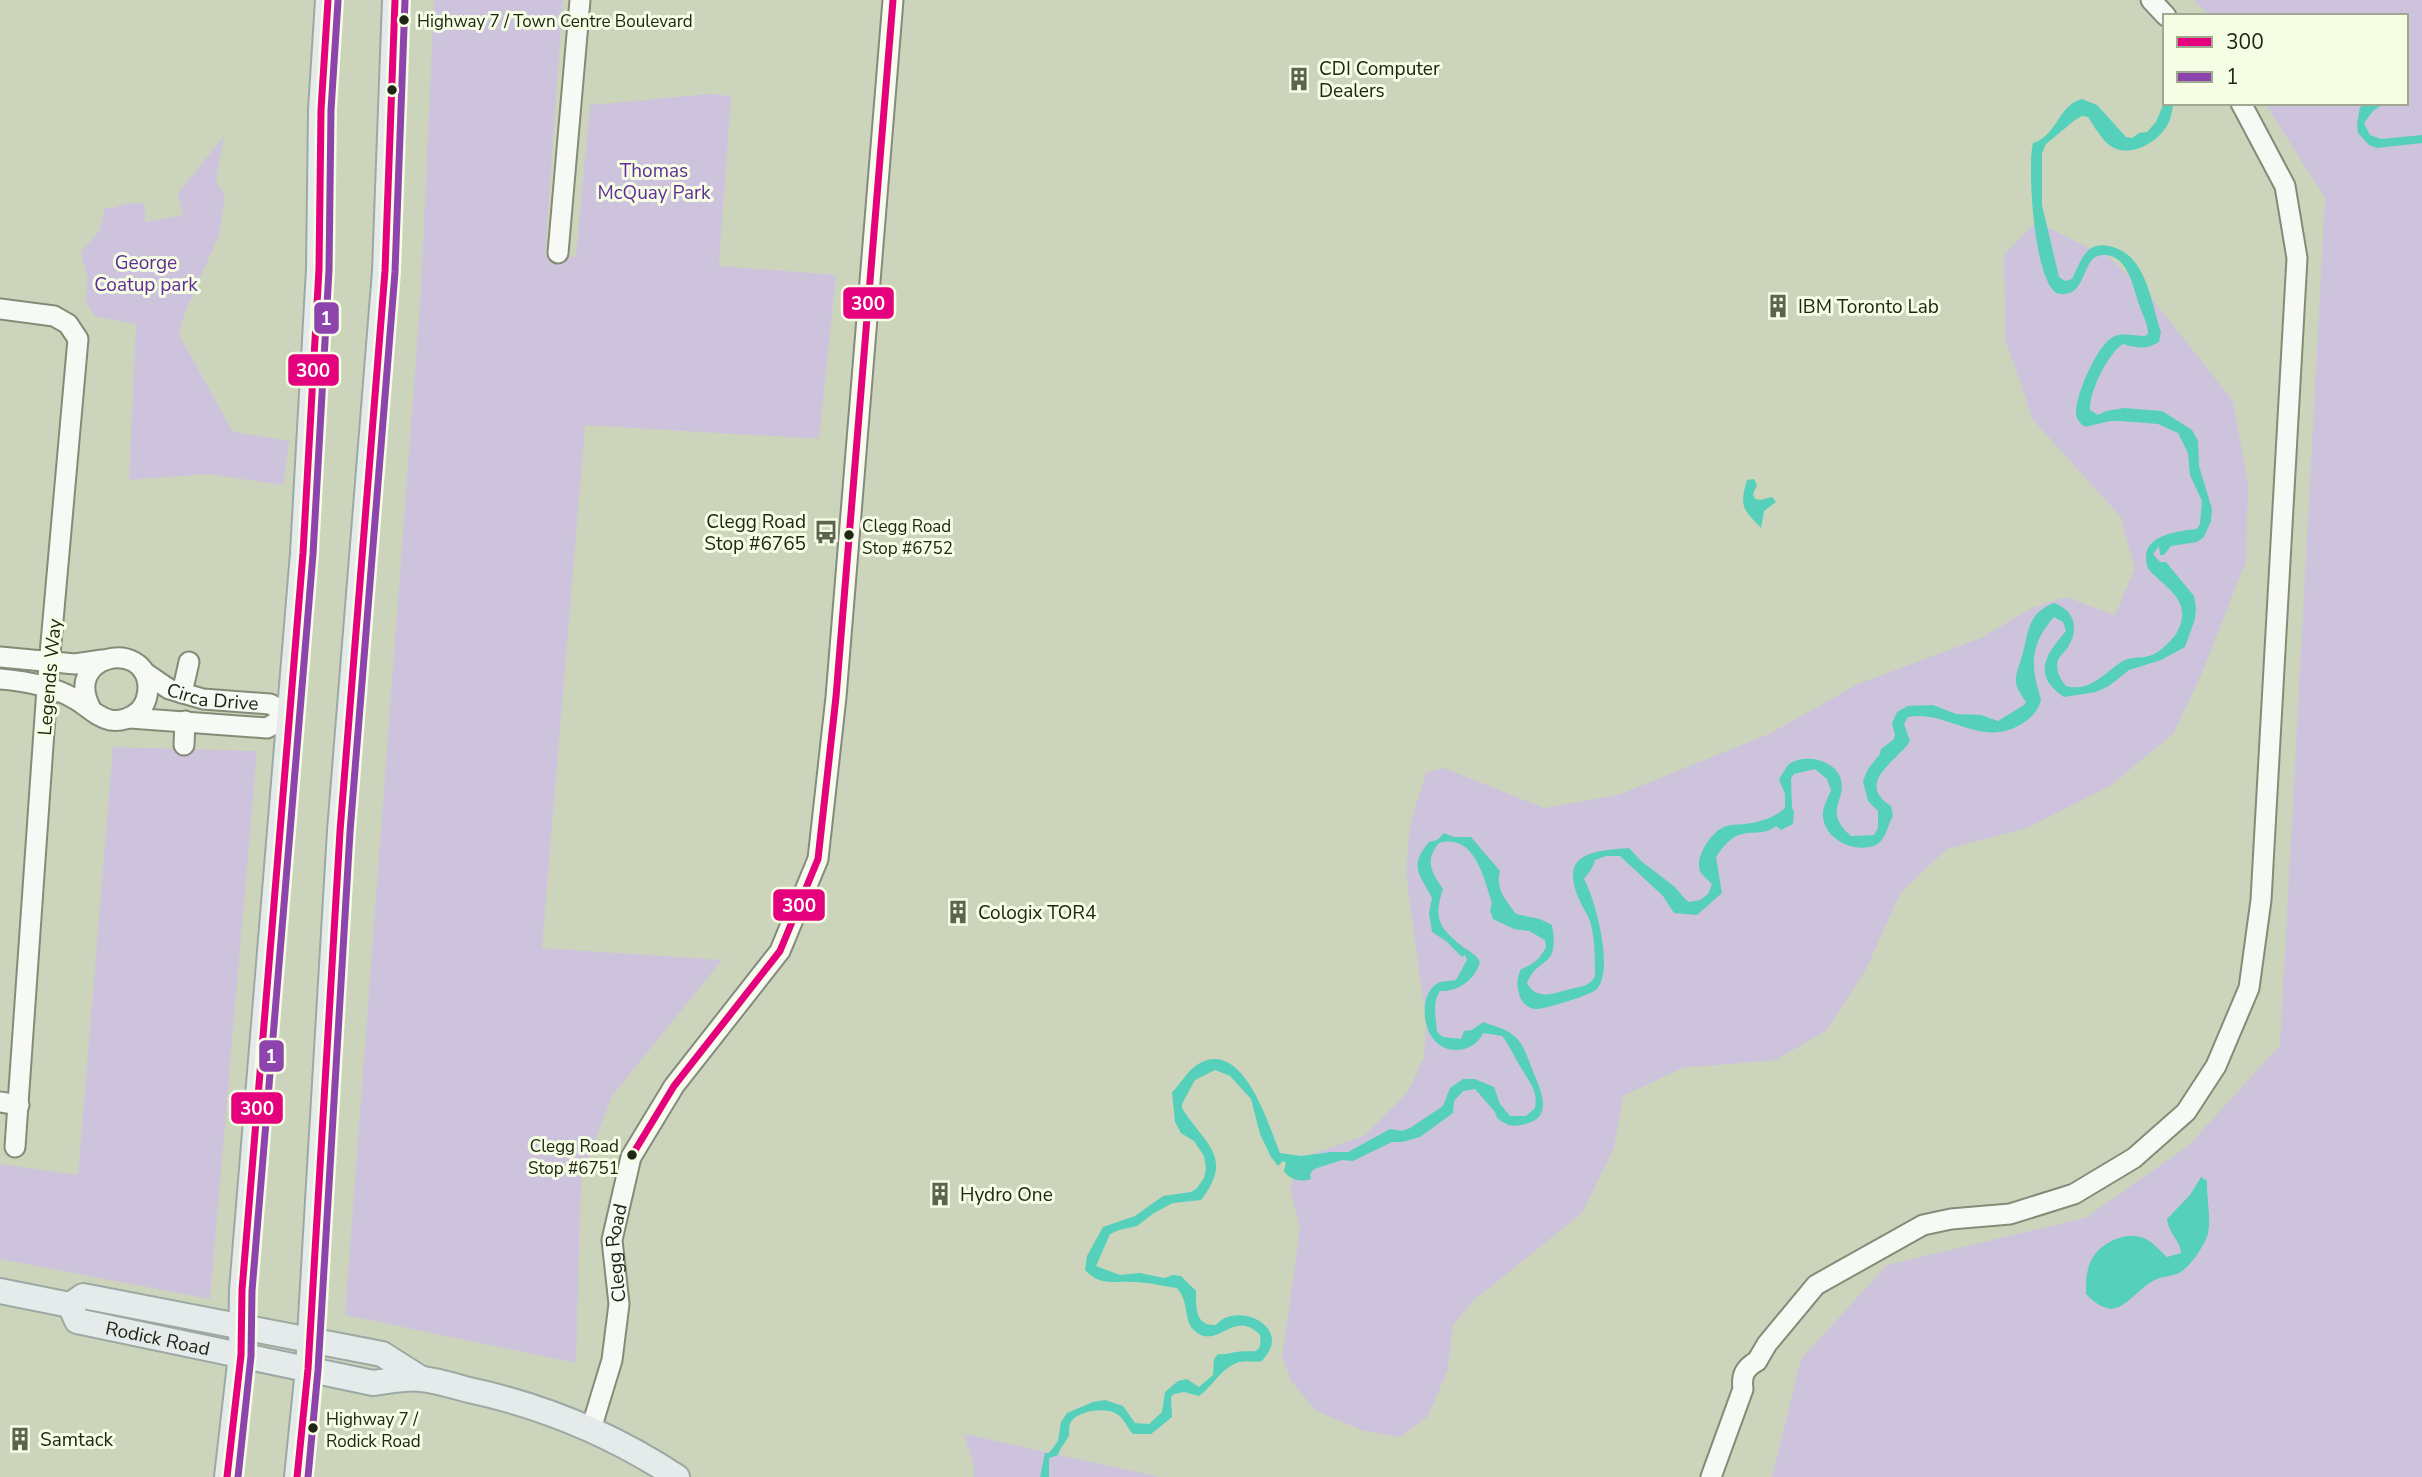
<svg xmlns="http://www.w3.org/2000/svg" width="2422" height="1477" viewBox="0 0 2422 1477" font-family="'Nunito Sans',sans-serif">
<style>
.green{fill:#cec3dd}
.water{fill:#54d0bb}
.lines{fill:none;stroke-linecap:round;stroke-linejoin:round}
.minor-casing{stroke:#848b76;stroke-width:23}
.major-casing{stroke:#9ca9a3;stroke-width:28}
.minor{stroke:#f7f9f5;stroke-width:19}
.major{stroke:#e5ebeb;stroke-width:24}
.bus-1-casing{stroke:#f5fee5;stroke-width:12}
.bus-2-casing{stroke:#f5fee5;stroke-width:12}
.bus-1{stroke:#e5007d;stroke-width:7}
.bus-2{stroke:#8e44ad;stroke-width:7}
.bus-dot{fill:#202614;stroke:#f5fee5;stroke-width:2.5}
.labels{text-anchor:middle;stroke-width:6;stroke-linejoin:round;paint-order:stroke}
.bus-label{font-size:17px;fill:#202614;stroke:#f5fee5;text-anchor:start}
.poi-label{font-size:19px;fill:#202614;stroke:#f5fee5;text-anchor:start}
.park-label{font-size:19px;fill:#612e96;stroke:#f5fee5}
.street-label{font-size:19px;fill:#202614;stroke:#f5fee5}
.line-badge{stroke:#f5fee5;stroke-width:2.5}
.badge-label{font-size:19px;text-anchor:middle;font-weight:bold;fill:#fff}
</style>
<rect width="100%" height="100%" fill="#ccd5bb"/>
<path class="green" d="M434,0H563L545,255L576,257L590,105L709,94L731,96L719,266L836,275L819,439L585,425L542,948L722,960L612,1096L581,1179L576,1363L345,1315L421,290Z
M2194,0H2422V1477H1772L1801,1359L1887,1265L2085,1218L2188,1146L2280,1045L2325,198L2265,103H2406V16H2209Z
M224,136L216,180L225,195L219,235L184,315L179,335L233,432L289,441L283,485L208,474L129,480L136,324L96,317L86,302L87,277L81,252L100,230L105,208H113L128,203L145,204V222L183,215L178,194L180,191Z
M2036,222L2110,258L2150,296L2233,401L2248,485L2246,561L2202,673L2173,734L2110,786L2027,828L1947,849L1901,892L1866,969L1827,1030L1776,1060L1682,1068L1623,1096L1614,1148L1582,1213L1474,1300L1453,1325L1448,1369L1428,1416L1400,1437L1364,1431L1316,1411L1291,1381L1282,1357L1300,1228L1290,1189L1301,1158L1364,1136L1408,1092L1424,1057L1426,1023L1406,873L1410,826L1426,772L1444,768L1544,808L1618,795L1769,734L1858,684L1981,638L2032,608L2066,597L2115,615L2135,568L2120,516L2033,420L2005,338L2004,255Z
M113,747L257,751L210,1299L0,1259V1164L78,1175Z
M964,1434L1160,1477H974V1465Z"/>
<path class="water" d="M2082,99L2097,105L2126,137L2132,138L2139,133L2147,132L2156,122L2165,100V103H2174C2172,110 2171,118 2168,124C2157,144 2127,160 2108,144C2100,137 2094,126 2088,117L2082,116L2075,120L2046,144L2042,153V205L2059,277L2065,281L2072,279C2082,259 2086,239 2113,247C2147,257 2151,303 2161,332L2159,342C2145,350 2138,348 2123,344C2108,353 2089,392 2090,410L2098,415L2106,411L2124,408L2162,411L2192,430L2198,441L2199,466L2212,509L2211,521L2204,537L2197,542L2171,546L2164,555H2160L2159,546L2153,554L2160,562H2166L2194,596L2196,608L2195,619L2185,647L2161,660L2129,670L2109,686L2096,692L2064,697C2031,675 2046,654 2066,631L2063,622L2054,617C2030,644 2030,666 2041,699C2039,709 2034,715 2026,721C1984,752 1948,709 1908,717L1904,724L1910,741C1898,761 1854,782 1891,806L1893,816C1887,826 1886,840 1876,845C1856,854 1825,840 1823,817C1822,808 1828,798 1831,790L1827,779L1815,769L1794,774L1791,778L1792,808L1794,811L1793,824L1781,830L1776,826C1765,835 1755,831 1742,834C1731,836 1722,848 1716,857L1722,893L1697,915L1674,913L1663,896L1620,856H1606L1595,860L1592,868L1584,879C1596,901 1614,970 1597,989C1592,995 1542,1010 1535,1009C1517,1007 1514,981 1521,969C1534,964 1540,959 1546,947L1545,940L1529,931L1514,929L1493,919L1490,910L1492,903C1484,879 1475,833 1439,843C1424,861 1432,873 1443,889C1433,919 1439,928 1463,947C1470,952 1476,954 1480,962C1475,980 1458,992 1440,991C1432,1003 1436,1018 1437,1032L1443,1037L1461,1039L1464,1031L1472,1030L1483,1022C1493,1026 1504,1028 1513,1035C1524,1044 1527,1056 1532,1069C1541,1091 1556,1119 1521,1125C1510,1127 1507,1125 1497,1118L1495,1112L1475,1089L1463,1091L1454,1101L1453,1113L1420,1137L1402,1142H1392L1353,1161L1342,1160L1314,1169L1310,1174L1311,1179C1301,1182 1291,1181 1284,1171L1286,1163L1283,1161L1278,1166L1271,1157L1260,1134L1251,1099L1230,1076L1215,1070L1195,1080L1182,1104V1108C1204,1144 1235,1156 1201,1200L1173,1203L1154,1213L1137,1226L1119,1230L1110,1234L1096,1266L1120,1275L1140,1273L1164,1278L1173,1275L1181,1276L1196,1291C1196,1308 1195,1326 1216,1325C1232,1304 1279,1319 1271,1347C1269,1352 1265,1357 1262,1361C1255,1363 1247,1360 1239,1362C1221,1368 1213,1386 1199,1396L1184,1392L1174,1394L1171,1397L1172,1417L1151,1434H1133C1126,1427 1125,1418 1115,1413C1104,1407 1075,1411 1070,1424C1068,1428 1070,1432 1069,1435C1066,1443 1060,1447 1058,1455L1049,1458V1477H1040L1045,1453H1049L1058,1441L1061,1422L1067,1413L1093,1402L1105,1400L1123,1406L1135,1423L1149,1424L1162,1412L1165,1392L1178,1381L1187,1379L1199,1387L1213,1375L1214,1359L1218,1354C1226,1355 1229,1353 1236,1352C1250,1349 1263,1358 1260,1335C1233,1306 1216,1355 1192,1328C1184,1318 1189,1302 1177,1288C1162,1286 1147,1282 1132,1282C1113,1281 1099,1286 1085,1270L1087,1256L1103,1227L1135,1216L1163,1196L1191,1192L1197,1188L1204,1178L1206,1168L1204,1156L1194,1141L1181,1133L1175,1122L1172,1092C1183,1082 1187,1069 1202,1062C1245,1042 1269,1127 1280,1153L1301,1156L1331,1152H1348L1390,1129L1402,1131L1410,1128L1443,1106L1450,1088L1463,1079H1475L1494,1087L1500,1104L1510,1116H1526L1535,1108C1538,1091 1531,1085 1523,1071C1515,1059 1511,1047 1502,1036L1483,1033C1480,1041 1472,1047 1464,1049C1422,1059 1413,993 1440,982C1445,981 1451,981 1456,980L1467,960L1465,955L1462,957L1446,941L1432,932L1429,913L1432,898C1420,874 1408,867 1429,842L1437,840L1444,833L1454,837H1471L1500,871C1495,889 1506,900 1516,914L1540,919L1552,925C1560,970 1538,955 1527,983C1536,1000 1552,994 1567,990C1579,986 1589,988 1595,976C1595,958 1595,938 1590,921C1587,913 1581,905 1578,897C1559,851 1597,851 1629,848L1641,861L1675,887L1685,899L1689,902L1700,900L1708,894L1712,884C1709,881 1703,876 1701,873C1693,859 1711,832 1724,827C1730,824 1738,825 1745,824C1760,822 1774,818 1785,808V794L1779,779C1782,775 1785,769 1788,765C1803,753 1833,759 1840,777C1849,800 1821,810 1851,836L1874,835L1878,828V811L1868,801L1863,781L1868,769L1880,754L1881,749L1893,740L1895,735L1892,723L1897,712L1908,706L1933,705L1956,714L1981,715L1998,721L2024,705L2026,702C2022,696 2017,689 2016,683C2015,674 2020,664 2022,656C2029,633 2026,614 2054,603C2074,610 2080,628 2068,647C2066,651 2060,655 2058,660C2055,670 2060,679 2066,686C2087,692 2101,677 2117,665C2131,654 2140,660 2152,655C2159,653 2172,640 2176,634C2194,603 2169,590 2151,572C2147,568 2146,563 2146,557C2146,534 2180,531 2197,529L2200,524L2202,501L2190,475L2188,453L2178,433L2158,424L2121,421H2110L2085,427C2080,423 2077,420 2076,414C2075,396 2097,345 2113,337C2122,332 2135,336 2145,336L2148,334C2148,323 2142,314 2139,304C2133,287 2128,255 2104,255C2080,254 2089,297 2060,294C2034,291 2027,165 2033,143C2057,136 2058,105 2082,99Z
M2371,103H2384L2373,111L2364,123L2370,135L2381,139L2422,135V143L2377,148L2369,145L2358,133L2357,124L2360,107Z
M1754,479L1757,485L1753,494L1755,499L1760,500L1772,497L1776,502L1764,511L1761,528C1743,509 1739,507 1747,480Z
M2201,1177L2207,1181C2206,1198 2213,1225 2206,1239C2201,1250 2190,1267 2179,1273C2170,1277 2161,1276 2153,1281C2127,1296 2118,1327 2086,1294C2085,1267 2091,1248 2119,1238C2129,1235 2136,1235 2146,1239C2153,1242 2160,1251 2167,1257L2181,1253C2181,1241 2169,1235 2167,1219L2190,1195Z"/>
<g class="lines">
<g class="minor-casing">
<g id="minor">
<path d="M2151,0L2166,16"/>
<path d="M558,253L580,0"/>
<path d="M0,309L54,316L68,324L78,339L47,688L15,1147"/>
<path d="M0,657L75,664L102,660"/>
<path id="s1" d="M144,672L169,689L203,699L270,704L289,715"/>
<path d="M0,679C24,681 52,686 73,698C85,704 96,717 110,720C120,722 132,718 139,711C146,704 148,695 148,686C145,638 62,655 91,709"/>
<path d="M182,693L189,662"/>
<path d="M130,718L267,728L289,715"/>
<path d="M184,745L185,721"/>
<path d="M0,1102L19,1105"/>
<path d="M1757,1361L1767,1344L1816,1285L1923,1225L1951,1219L2010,1214L2074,1194L2134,1158L2186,1112L2216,1066L2249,988L2261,900L2297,258L2285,186L2241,103"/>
<path id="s2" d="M591,1429L612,1360L619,1304L612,1240L631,1157L674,1086L780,951L818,859L836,697L893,0"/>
<path d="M1711,1477L1743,1389C1741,1375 1745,1368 1757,1361"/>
</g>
</g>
<g class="major-casing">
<g id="major">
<path d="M0,1291L70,1305L83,1296L382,1354L420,1378"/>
<path id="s3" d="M70,1305L77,1321L373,1383C389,1381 407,1377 422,1379C438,1381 454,1386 469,1390C544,1406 613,1435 677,1477"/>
<path d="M227,1477L241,1355L242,1290L303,553L319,269L321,110L328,0"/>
<path d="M297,1477L308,1369L340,831L385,271L395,0"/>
</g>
</g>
<use href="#minor" class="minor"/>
<use href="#major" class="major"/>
<g class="bus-1-casing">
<path id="bus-1" d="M631,1157L674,1086L780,951L818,859L836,697L893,0
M227,1477L241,1355L242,1290L303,553L319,269L321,110L328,0
M297,1477L308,1369L340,831L385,271L395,0"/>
</g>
<g class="bus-2-casing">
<path id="bus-2" d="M238,1477L251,1356L252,1291L313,554L329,270L331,110L338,1
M308,1477L318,1370L350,832L395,272L405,0"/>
</g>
<use href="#bus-1" class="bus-1"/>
<use href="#bus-2" class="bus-2"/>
</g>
<defs>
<g id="building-bare" transform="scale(1.89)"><path d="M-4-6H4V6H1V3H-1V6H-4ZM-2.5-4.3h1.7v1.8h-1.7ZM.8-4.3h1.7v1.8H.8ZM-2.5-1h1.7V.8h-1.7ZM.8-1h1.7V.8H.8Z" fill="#5c634e" stroke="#f5fee5" stroke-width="2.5" paint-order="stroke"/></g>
<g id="bus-bare" transform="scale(1.89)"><path d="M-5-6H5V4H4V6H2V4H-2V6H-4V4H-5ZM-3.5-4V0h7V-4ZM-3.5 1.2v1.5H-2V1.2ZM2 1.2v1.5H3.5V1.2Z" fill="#5c634e" stroke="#f5fee5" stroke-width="2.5" paint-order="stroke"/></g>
</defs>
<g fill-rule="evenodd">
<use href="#building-bare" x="1299" y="79"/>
<use href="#building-bare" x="1778" y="306"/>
<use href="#bus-bare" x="826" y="532"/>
<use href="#building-bare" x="958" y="912"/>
<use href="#building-bare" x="940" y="1194"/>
<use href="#building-bare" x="20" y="1439"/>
</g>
<g class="bus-dot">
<circle cx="404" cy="20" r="6"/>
<circle cx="392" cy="90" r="6"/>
<circle cx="849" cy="535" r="6"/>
<circle cx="632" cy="1155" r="6"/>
<circle cx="313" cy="1428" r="6"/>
</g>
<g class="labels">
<g class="bus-label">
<text x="417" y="27">Highway 7 / Town Centre Boulevard</text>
<text x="862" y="532">Clegg Road<tspan x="862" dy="22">Stop #6752</tspan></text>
<text x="619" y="1152" text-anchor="end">Clegg Road<tspan x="619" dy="22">Stop #6751</tspan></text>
<text x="326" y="1425">Highway 7 /<tspan x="326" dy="22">Rodick Road</tspan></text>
</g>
<g class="poi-label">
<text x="1319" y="75">CDI Computer<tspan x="1319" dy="22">Dealers</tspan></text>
<text x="1798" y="313">IBM Toronto Lab</text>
<text x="806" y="528" text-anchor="end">Clegg Road<tspan x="806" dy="22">Stop #6765</tspan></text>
<text x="978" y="919">Cologix TOR4</text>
<text x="960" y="1201">Hydro One</text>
<text x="40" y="1446">Samtack</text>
</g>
<g class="park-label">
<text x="654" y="177">Thomas<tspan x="654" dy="22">McQuay Park</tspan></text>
<text x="146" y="269">George<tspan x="146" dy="22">Coatup park</tspan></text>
</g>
<g class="street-label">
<text transform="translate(49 677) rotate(-85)" y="7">Legends Way</text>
<text dy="7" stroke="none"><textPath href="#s1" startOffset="75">Circa Drive</textPath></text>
<text dy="7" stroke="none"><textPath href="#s2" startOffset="180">Clegg Road</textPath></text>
<text dy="7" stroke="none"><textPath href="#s3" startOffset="100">Rodick Road</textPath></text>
</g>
</g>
<g class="line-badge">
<rect x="842" y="286" width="53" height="34" rx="7" fill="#e5007d"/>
<rect x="313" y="301" width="27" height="34" rx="7" fill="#8e44ad"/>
<rect x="287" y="353" width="53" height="34" rx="7" fill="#e5007d"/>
<rect x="772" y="888" width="54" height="34" rx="7" fill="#e5007d"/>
<rect x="258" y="1039" width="27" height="34" rx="7" fill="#8e44ad"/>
<rect x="230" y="1091" width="54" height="34" rx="7" fill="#e5007d"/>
</g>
<g class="badge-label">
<text x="868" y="310">300</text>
<text x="326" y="325">1</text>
<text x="313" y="377">300</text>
<text x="799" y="912">300</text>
<text x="271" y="1063">1</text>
<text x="257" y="1115">300</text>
</g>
<rect x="2163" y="14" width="245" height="91" fill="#f5fee5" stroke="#a0a891" stroke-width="2"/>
<rect x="2177" y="37" width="35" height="10" fill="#e5007d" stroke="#a0a891" stroke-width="2"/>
<text x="2226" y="49" font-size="21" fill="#202614">300</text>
<rect x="2177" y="72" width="35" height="10" fill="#8e44ad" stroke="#a0a891" stroke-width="2"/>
<text x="2226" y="84" font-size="21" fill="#202614">1</text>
</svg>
